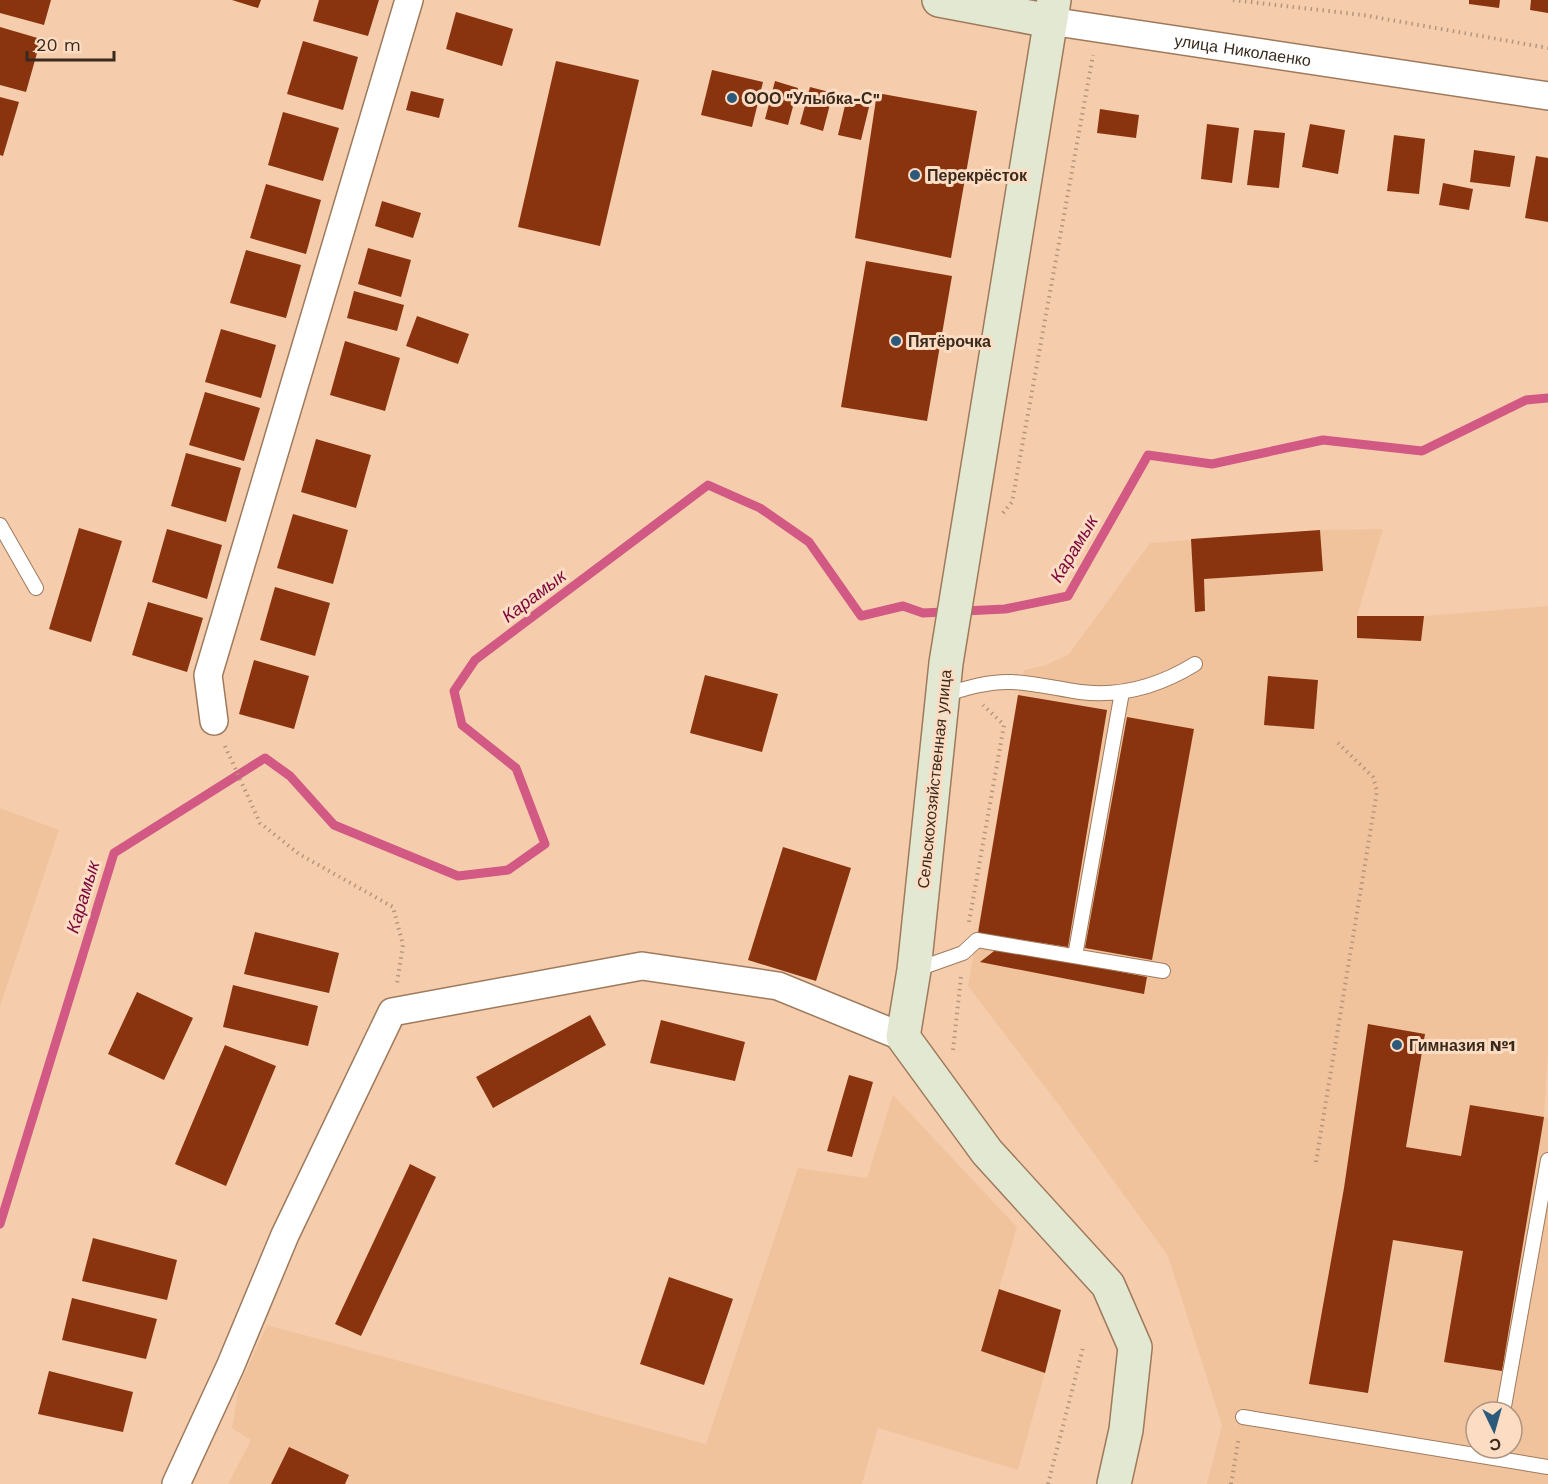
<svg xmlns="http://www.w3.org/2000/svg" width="1548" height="1484" viewBox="0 0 1548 1484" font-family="'Work Sans',sans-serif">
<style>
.built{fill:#f0c39d;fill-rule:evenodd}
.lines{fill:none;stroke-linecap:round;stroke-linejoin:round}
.stream{stroke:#d15983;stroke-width:9}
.building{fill:#89340e}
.lane-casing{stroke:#9e7a5c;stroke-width:16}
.street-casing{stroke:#9e7a5c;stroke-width:30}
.secondary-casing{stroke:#9e7a5c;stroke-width:36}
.path{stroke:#b5967c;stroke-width:4;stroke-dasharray:1.5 4.5;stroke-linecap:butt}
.lane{stroke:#fff;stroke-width:14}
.street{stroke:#fff;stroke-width:27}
.secondary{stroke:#e2e8d1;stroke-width:33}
.poi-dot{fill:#2d5a7a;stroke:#fcdcc2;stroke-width:2}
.labels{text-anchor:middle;stroke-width:6;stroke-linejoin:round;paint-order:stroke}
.street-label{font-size:16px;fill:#392a1d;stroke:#fcdcc2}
.poi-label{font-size:16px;font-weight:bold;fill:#392a1d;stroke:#fcdcc2;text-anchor:start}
.water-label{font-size:18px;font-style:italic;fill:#7b063d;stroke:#fcdcc2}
</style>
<rect width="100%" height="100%" fill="#f5cdad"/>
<path class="built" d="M1383,529L1357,616H1424L1548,606V1054L1544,1117L1548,1118V1484H1207L1222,1425L1168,1256L1058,1104L968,986L1018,695L1024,670L1046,665L1069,654L1150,543L1320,530ZM1476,1412H1512V1448H1476Z
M0,808L59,830L0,1006Z
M893,1095L1017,1227L981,1351L1045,1373L1018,1470L878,1428L862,1484H228L251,1440L232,1428L239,1386L267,1325L706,1444L798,1168L867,1178Z"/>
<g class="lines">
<path class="stream" d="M0,1224L114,853L265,758L290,776L334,825L458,876L508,870L545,844L516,768L462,725L454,691L475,660L708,485L760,508L809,542L861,616L903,606L923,613L1005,609L1068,596L1148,455L1212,464L1323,440L1422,451L1526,400L1548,398"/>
</g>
<path class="building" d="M0,0H51L44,25L0,13Z
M232,0H261L258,8Z
M319,0H379L368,36L313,21Z
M1469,0H1500L1499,8L1469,4Z
M1531,0H1548V13L1530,10Z
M456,12L513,29L502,66L446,49Z
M0,27L41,39L26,92L0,85Z
M303,41L358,57L343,110L287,94Z
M556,61L639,80L600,246L518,227Z
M712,70L763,82L752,127L701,115Z
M775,81L798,88L788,125L765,119Z
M810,87L833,93L823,131L800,124Z
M411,91L444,99L439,118L406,110Z
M877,93L977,111L951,258L855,238Z
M0,97L19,102L3,156L0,155Z
M847,97L870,103L861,140L838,135Z
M1100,109L1139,115L1136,138L1097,133Z
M283,112L339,128L323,181L268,165Z
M1207,124L1239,128L1232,183L1201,179Z
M1310,124L1345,130L1338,174L1302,167Z
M1254,130L1285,133L1279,188L1247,185Z
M1394,135L1425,139L1419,194L1387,191Z
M1474,150L1515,156L1510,187L1470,182Z
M1536,156L1548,158V222L1525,218Z
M1443,183L1473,189L1469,210L1439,205Z
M266,184L321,200L306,254L250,238Z
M382,201L421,213L413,238L375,226Z
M368,248L411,260L401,297L358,284Z
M246,250L301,265L286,318L230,303Z
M866,261L952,276L927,421L841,407Z
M354,291L404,305L397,331L347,318Z
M417,316L469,334L458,364L406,346Z
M221,329L276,345L261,398L205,382Z
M345,341L400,358L385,411L330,395Z
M205,392L260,408L244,461L189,445Z
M316,439L371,455L356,508L301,492Z
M186,453L241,468L226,522L171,506Z
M293,514L348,530L333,584L277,568Z
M79,528L122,541L91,642L49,629Z
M167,529L222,545L207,599L152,582Z
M1320,530L1323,571L1204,579L1205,611L1195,612L1191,539Z
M275,587L330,603L315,656L260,640Z
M148,602L203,618L187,672L132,655Z
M1357,616H1424L1421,641L1357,638Z
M254,660L309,676L294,729L239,714Z
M705,675L778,694L762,752L690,733Z
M1268,676L1318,680L1314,729L1264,725Z
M1018,695L1107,710L1068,947L978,933Z
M1127,717L1194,729L1152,960L1085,948Z
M783,847L851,868L816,981L748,960Z
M255,932L339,953L329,993L244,974Z
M998,948L1147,977L1144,994L980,962Z
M233,985L318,1006L308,1046L223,1027Z
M137,992L193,1018L164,1080L108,1054Z
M590,1015L606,1045L493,1108L476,1077Z
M661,1020L745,1042L735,1081L650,1063Z
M1368,1024L1425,1034L1406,1147L1461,1156L1470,1105L1544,1117L1502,1371L1444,1362L1463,1251L1393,1240L1368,1393L1309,1384L1344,1188Z
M225,1045L276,1066L226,1186L175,1164Z
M849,1075L873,1082L852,1157L827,1151Z
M410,1164L436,1177L361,1336L335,1324Z
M93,1238L177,1260L167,1300L82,1281Z
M669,1277L733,1299L704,1385L640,1364Z
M999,1289L1061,1310L1045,1373L981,1351Z
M72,1298L157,1319L146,1359L62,1340Z
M49,1371L133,1392L123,1432L38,1414Z
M289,1447L349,1475L345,1484H271Z"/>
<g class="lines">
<g class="lane-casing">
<path id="lane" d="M0,525L36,588
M944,695C966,688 989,681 1012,682C1035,683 1058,689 1080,692C1121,697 1161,685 1195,664
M1075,956L1122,692
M915,970L963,953L977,940L1163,971
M1503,1412L1548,1160
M1243,1417L1548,1467"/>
</g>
<g class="street-casing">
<g id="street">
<path id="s1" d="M1050,21L1548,96"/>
<path d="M214,721L208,675L409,0"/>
<path d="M176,1484L230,1367L285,1235L392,1012L642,966L778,986L903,1037"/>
</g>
</g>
<g class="secondary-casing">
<path id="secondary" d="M939,0L1050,21
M1054,0L946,663L914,970L903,1037L987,1152L1108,1285L1135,1347L1126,1430L1114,1484"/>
</g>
<path class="path" d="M1233,0L1363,15L1548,48
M1003,513L1012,502L1093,55
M225,746L260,823L299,854L393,907L403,945L397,983
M969,922L1004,725L983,705
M953,1050L961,977
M1316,1162L1377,791L1373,777L1338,743
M1048,1484L1083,1348
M1231,1484L1239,1437"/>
<use href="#lane" class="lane"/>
<use href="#street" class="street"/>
<use href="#secondary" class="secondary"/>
</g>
<g class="poi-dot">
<circle cx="732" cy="98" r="6"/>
<circle cx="915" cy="175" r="6"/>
<circle cx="896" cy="341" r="6"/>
<circle cx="1397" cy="1045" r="6"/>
</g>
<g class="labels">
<g class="street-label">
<text dy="6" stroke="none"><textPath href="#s1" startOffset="195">улица Николаенко</textPath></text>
<text transform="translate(934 779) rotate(-84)" y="6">Сельскохозяйственная улица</text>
</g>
<g class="poi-label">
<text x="744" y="104">ООО "Улыбка-С"</text>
<text x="927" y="181">Перекрёсток</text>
<text x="908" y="347">Пятёрочка</text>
<text x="1409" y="1051">Гимназия №1</text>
</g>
<g class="water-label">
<text transform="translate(1074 549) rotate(-59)" y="6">Карамык</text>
<text transform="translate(534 596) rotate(-37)" y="6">Карамык</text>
<text transform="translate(83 897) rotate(-73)" y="6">Карамык</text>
</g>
</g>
<g transform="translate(1494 1430) rotate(175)"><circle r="28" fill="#fcdcc2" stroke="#ae9580" stroke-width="1.5"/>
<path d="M0-4.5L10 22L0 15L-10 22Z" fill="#2d5a7a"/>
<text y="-9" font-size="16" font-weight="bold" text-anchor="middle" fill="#392a1d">С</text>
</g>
<path d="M27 51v9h87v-9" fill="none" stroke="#392a1d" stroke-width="3"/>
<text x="36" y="51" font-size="18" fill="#392a1d" stroke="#fcdcc2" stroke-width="4.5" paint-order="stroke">20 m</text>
</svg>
